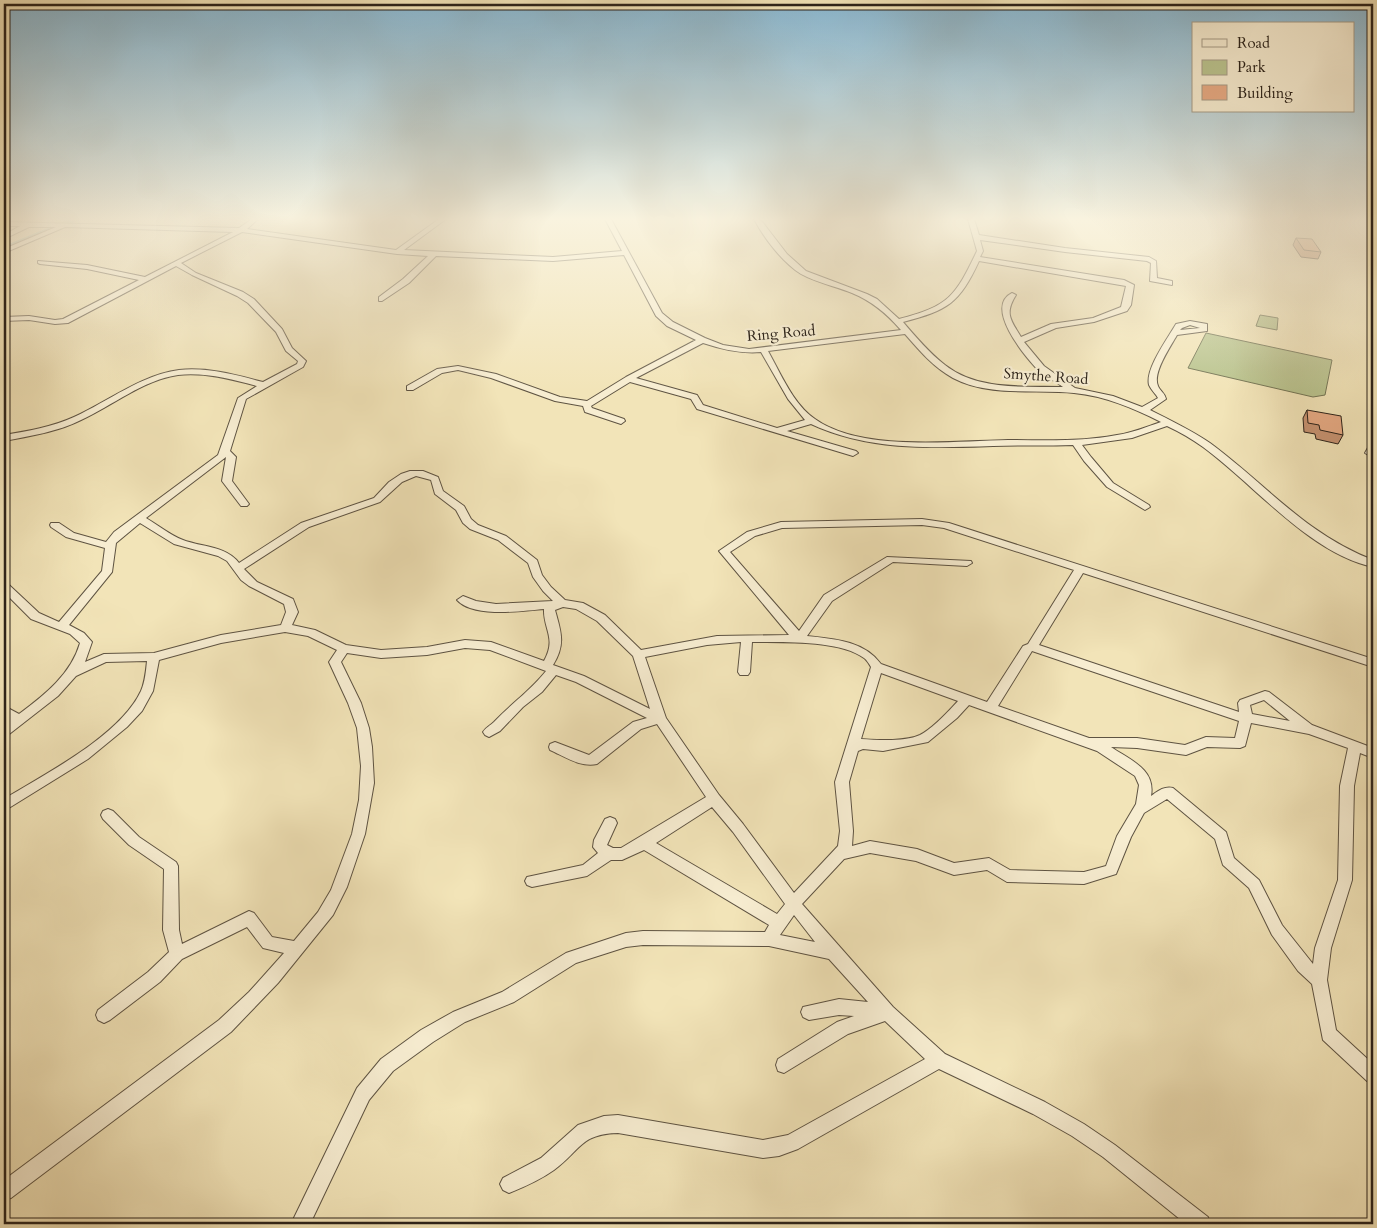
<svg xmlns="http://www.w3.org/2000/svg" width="1377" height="1228" viewBox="0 0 1377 1228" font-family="Cardo,serif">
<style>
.green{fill:#bac48f;stroke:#737454}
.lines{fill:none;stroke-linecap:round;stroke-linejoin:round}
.river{fill:#9bbeb0;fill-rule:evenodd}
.minor-casing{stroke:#5e5342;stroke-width:2}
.minor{fill:#f7edd1;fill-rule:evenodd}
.wall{fill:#c79372;stroke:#2c231a}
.building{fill:#e7ab85;stroke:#2c231a}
.labels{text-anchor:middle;stroke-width:4.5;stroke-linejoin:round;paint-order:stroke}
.far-street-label{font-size:15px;fill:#2c231a;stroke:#f7edd1}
</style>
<rect width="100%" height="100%" fill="#f2e4b8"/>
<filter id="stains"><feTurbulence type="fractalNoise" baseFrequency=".004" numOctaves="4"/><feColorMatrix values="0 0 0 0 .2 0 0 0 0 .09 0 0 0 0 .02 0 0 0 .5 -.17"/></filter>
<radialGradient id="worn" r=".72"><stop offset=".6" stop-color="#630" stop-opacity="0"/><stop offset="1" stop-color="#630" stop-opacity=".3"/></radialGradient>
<path class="green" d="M1260,315L1278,318L1277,330L1256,326Z
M1206,333L1332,360L1325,395L1313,397L1188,368Z"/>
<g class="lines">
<path class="river" d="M69,219H82L63,227L58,224Z
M50,227L55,230L53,232L4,252V246Z"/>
<g class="minor-casing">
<path id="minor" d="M252,219H258L247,229L396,250L439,219H446L404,250L553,257L622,251L605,219H611L662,313L673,322L705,338L723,345L749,349L901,330C887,314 872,301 852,293C835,286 817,283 801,274C782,262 764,238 754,219H760L787,254L806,271L867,294L877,299L899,319C949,306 955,297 977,251L968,219H974L979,235L1065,248L1149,257L1156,261L1157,278L1172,281V285L1150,281L1151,263L1147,261L1065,252L980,240L983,251L980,257L1124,280L1134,285L1131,305L1127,311L1094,322L1056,328L1024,342L1044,366L1075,388L1113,396L1142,407L1158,398C1156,394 1151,390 1149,385C1145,369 1168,338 1176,324L1190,321L1207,324V331L1177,335C1171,346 1152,373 1158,386C1160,391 1165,393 1166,399L1150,410C1170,420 1191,430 1210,443C1267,485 1305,534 1373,560V567C1309,553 1255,485 1203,447C1192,439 1180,432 1167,426L1132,438L1082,445L1091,457L1113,483L1149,505L1150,507L1145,510L1107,487L1084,461L1073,445C1047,446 1020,445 993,446C931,448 869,451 811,424L787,431L856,451L858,453L853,456L697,409L691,399L630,382L591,406L592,408L624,419L625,421L621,424L585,412L583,406L555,401L491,378L458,370L442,373L413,390H407V386L437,369L458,366L496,374L560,397L587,401L626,377L696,340L667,326L656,316L624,255L553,261L436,256L409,283L382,301H379V297L403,279L428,256L397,254L242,232L181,263L196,273L243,292L254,299L282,329L292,348L306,361L303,367L246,399L230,451L236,457L232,481L249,504L247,506H241L222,481L226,457L146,518C158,525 170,535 183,540C201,547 227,546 239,563L301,523L374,498L389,482L401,474L410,471H423L438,477L443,491L464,506L471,519L478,525L506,536L537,560L542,575L551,587L565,600L583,603L605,615L641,650L717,636L789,635L719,551L747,532L781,522L922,519L949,523L1373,659V667L1083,573L1039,645L1239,712L1238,703L1240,700L1265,691L1269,692L1312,725L1373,748V758L1360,753L1354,786L1352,880L1331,948L1327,980L1336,1030L1373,1064V1083L1367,1081L1323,1040L1312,984L1298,971L1272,935L1249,888L1223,865L1215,839L1167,799L1144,813L1131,837L1116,874L1084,884L1007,882L987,870L954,875L916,861L870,853L844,859L802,904L893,1007L945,1054L1045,1102L1084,1124L1115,1145L1208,1217L1210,1224H1186L1103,1157L1072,1136L1033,1114L939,1069L798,1149L779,1156L763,1158L618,1133C580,1134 581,1150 554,1170C540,1180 524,1187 509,1193L503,1190L500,1184L503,1178L541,1158L578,1125L604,1116L618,1115L763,1140L788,1135L925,1059L885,1021L848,1034L784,1073L778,1071L776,1065L778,1059L837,1022L854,1016L839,1015L809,1020L803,1017L801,1012L803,1007L839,999L868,1002L829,959L769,946L643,945L626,947L576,963L514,1002L465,1022L433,1042L393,1071L369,1100L310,1224H291L357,1088L381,1059L421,1030L453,1012L502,992L566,953L626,933L643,931L765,932L769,925L644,850L622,860H611L587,876L532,887L527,885L525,881L527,877L583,865L598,853L593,847L594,840L605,819L610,817L615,819L617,823L607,845L613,848H621L706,797L657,724L641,729L597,764C581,768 564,756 550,750L549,747L550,744L555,742L589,755L633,722L647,718L576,682L556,675L542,692L523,707L500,731L489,737L485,735L483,732C486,727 490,726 494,722C511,704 531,690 546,671L490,650L465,648L427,655L381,658L347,653L341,662L361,703L369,728L372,747L374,783L365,834L347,887L333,915L278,983L231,1032L11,1198L4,1200V1180L219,1020L249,992L284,953L263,948L247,927L182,959L160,982L110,1020L104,1023L98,1020L96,1015L98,1010L148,972L169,952L163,930L164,869L129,845L103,819L101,815L103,811L108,809L113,811L139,837L176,862L178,866L179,930L182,944L249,911L254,913L272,937L294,941L318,912L331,890L352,834L359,800L361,766L357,728L348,703L329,662L337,650L308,636L285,632L221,643L159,660L153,691L142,711L127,727L88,759L4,811V799C45,774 120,736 141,691C145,682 146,671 147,661L106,662L76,676L58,696L8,735L4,737V725L10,720L4,716V706L19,714C45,695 71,674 80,643L70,634L31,619L4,592V583L8,584L39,613L59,622L102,571L105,548L66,537L51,527L50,525L51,523H59L74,533L106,542L114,532L218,455L238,398L257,386C231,379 204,372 178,375C143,380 112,406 81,420C57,432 30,436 4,441V435C28,431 52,427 74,417C109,401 141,375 179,370C208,367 236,375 263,382L297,364L298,361L286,351L276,332L248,303L237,296L192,275L176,266L68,323L55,324L29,320L4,321V317L29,316L55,320L63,319L139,280L87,269L40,264L38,263V261L87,265L145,277L233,232L65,227L4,253V249L56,227H29L4,239V235L20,226H4V222L239,228ZM979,261L1126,286L1121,307L1093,318L1051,324L1021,337C1011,320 1004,314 1016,295L1012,293C984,307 1024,355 1037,369C1044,376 1055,381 1063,387C1024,386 978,391 945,365C929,353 915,336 903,322C948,310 959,304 979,261ZM1190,325L1200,328L1180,330L1182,328ZM905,334C919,350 933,367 953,378C989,397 1034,389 1074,393C1105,396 1133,408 1161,422C1146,427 1132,433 1117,435C1081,442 1044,440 1008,440C953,441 861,452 815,419C793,404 781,374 768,351ZM703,343C721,349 741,354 761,352L788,399L805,420L777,428L703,405L697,395L636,378ZM416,476L431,480L435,494L456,510L463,523L470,529L498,540L528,563L533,577L543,591L553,601L496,604L476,601L463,596L457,600C473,618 523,611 544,609C543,629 557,638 544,661L491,642L465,640L427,647L381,650L346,645L315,630L292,625L298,612L293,599L257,582L244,569L309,527L380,502L402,482ZM140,523L174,544L218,556L227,561L241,580L249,586L284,604L286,612L281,625L221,635L154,653L104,654L85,662L92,642L84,633L69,625L112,572L116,543ZM922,525L944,528L1074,570L1028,644L1023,646L987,702L881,664C864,641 835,639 807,636L832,601L893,562L967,566L972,563L971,561L887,557L824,595L799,631L730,552L755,536L782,528ZM563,607L576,609L597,621L633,656L650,709L584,676L553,665C566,644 561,632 555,610ZM741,642L738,672L740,675H748L750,672L752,642C782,642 840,640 864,658C867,660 869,664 871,667L835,782L840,831L838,846L794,893L743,824L719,795L666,718L645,657L707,645ZM1032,651L1239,721L1235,738L1206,737L1185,745L1137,738H1089L998,706ZM881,673L958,701C949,711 932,729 920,735C905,742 878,740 861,739ZM1264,700L1290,721L1252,714L1250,705ZM969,705L1097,751L1135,776L1139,785L1136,804L1117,836L1106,866L1084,872L1010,870L989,858L954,863L917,849L870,841L852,846L853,831L849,782L858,751L863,749L883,751L928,742L957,718ZM1251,723L1309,734L1348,748L1340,786L1338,880L1315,948L1313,964L1282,925L1259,880L1234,858L1226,832L1173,788C1164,786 1158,791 1151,796C1156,769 1130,760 1111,747L1137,748L1186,755L1207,747L1240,748L1245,746ZM712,807L733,832L785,904L777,914L656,843ZM794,915L815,942L780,935Z
M1372,445L1373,446V458L1365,453L1369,446Z"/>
</g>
<use href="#minor" class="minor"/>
</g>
<path class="wall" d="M1296,238L1321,252L1318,259L1301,257L1293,245Z
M1307,410L1343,435L1338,444L1316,439L1315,434L1304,432L1303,418Z"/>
<path class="building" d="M1296,238L1312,239L1321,252L1304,250Z
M1307,410L1341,416L1343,435L1320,430L1319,425L1308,423Z"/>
<linearGradient id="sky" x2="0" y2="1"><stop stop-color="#89b8d2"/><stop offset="0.56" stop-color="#f9f3df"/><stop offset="1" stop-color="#f9f3df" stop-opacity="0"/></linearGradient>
<rect width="1377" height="391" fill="url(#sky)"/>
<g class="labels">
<g class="far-street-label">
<text transform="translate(781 333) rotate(-5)" y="5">Ring Road</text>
<text transform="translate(1046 376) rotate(4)" y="5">Smythe Road</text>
</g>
</g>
<rect width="1377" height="1228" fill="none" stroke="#f2e4b8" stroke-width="20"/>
<rect x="5" y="5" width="1367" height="1218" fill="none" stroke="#2c231a" stroke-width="2.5"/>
<rect x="10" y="10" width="1357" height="1208" fill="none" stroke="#2c231a"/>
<rect x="1192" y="22" width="162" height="90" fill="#f7edd1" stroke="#a69c88"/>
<rect x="1202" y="39" width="25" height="8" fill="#f7edd1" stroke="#a69c88"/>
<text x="1237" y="48" font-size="15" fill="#2c231a">Road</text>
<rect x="1202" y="60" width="25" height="15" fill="#bac48f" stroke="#a69c88"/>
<text x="1237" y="72" font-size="15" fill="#2c231a">Park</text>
<rect x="1202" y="85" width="25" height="15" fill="#e7ab85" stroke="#a69c88"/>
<text x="1237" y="98" font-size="15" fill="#2c231a">Building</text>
<rect width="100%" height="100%" filter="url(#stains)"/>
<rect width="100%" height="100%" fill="url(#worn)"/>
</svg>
